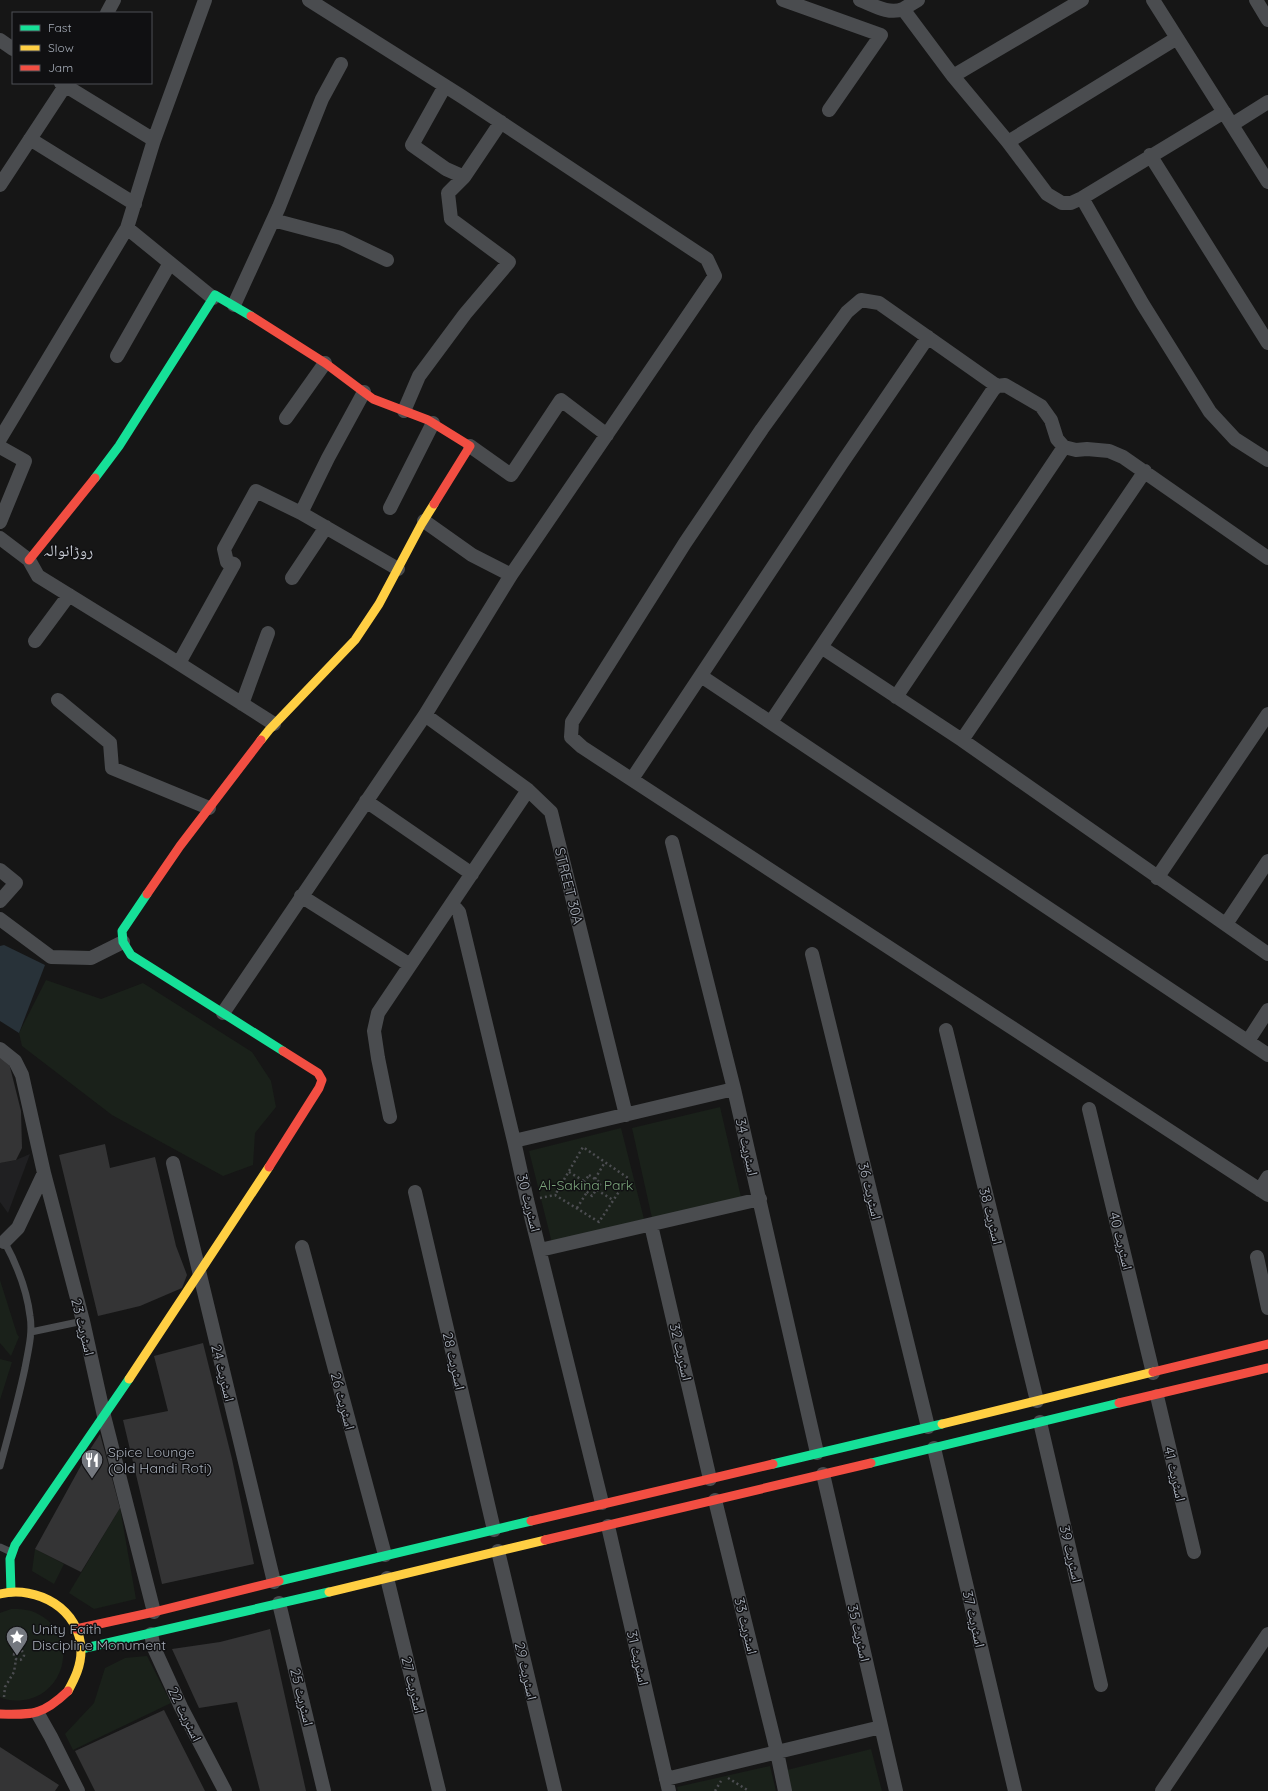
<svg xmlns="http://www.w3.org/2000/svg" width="1268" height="1791" viewBox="0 0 1268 1791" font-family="Quicksand,'Noto Naskh Arabic',sans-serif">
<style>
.built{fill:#202022}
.green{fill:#1a211a}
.water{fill:#283239}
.building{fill:#343435}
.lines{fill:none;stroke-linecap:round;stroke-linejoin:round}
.path{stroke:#4c4d51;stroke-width:2.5;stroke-dasharray:2 3;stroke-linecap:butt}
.lane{stroke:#4a4c4f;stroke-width:7}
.street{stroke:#4a4c4f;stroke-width:14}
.fast{stroke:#16e098;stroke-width:9}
.slow{stroke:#ffcf43;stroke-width:9}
.jam{stroke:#f24e42;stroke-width:9}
.labels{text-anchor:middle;stroke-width:3;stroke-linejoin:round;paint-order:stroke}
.street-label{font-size:14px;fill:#a6adb8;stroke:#101012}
.park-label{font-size:14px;fill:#7ba57b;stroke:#101012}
.poi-label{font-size:14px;fill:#a6adb8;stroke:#101012;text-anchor:start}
.quarter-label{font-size:16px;fill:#c7cbd4;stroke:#101012}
</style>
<rect width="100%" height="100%" fill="#161616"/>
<path class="built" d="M30,1154L8,1213L0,1202V1163L16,1160Z"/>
<path class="green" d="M46,980L101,999L143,983L252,1052L271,1081L276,1107L255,1133L253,1165L223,1176L112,1115L22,1046L19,1033Z
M720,1107L741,1197L652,1218L632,1128Z
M621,1128L644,1219L552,1243L529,1151Z
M0,1280L17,1334L19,1337L11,1356L0,1343Z
M0,1359L12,1362L0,1400Z
M120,1508L136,1599L94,1609L69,1593Z
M35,1549L64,1564L54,1584L32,1571Z
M11,1609C20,1609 29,1609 38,1614C78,1634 68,1693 24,1700C16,1701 7,1701 0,1697V1613Z
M147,1656L171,1703L73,1750L65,1734L94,1703L105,1668L125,1658Z
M871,1749L882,1791H784L779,1772Z
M770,1766L776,1791H678L677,1787Z"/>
<path class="water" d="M4,945L45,965L19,1033L0,1021V946Z"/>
<path class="building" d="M0,1054L8,1059L21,1111L22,1148L16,1160L0,1163Z
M105,1144L110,1168L155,1157L176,1246L187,1275L182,1288L140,1306L98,1316L59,1155Z
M203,1343L232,1459L254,1564L162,1584L123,1420L168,1411L154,1356Z
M100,1434L120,1508L81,1572L35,1549L89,1451Z
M270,1629L306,1791H260L237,1702L199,1708L172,1649L220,1642Z
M164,1710L205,1791H95L75,1751Z
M0,1747L59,1785L55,1791H0Z"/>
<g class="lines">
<path class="path" d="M569,1172L584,1181
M589,1175L601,1183L592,1196L581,1187Z
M595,1179L605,1162
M597,1190L613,1200
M540,1198L555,1195L599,1222L628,1178L583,1147L555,1195
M577,1208L587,1192
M14 1655a5 5 0 1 1 10 0a5 5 0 1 1-10 0Z
M4,1697L5,1687L14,1672L16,1659
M728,1778L749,1791
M715,1791L721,1781"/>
<path class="lane" d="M31,1332L83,1321
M0,1466C9,1433 18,1401 25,1368C28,1351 33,1333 30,1316C27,1291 16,1263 4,1241
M0,1547L11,1552"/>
<path class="street" d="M205,0L154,140L127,228L213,298
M309,0L461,96L707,259L715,276L511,575
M783,0L881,35L829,110
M860,0C873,5 889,15 903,9L953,76L1008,142L1047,194L1062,203H1071L1082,198L1224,112
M1153,0L1268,182
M1256,0L1268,20
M903,9L918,0
M107,13L114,0
M0,40L13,49
M953,76L1082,0
M61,83L154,140
M1233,124L1268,102
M30,139L135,204
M1008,142L1177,38
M1150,155L1268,343
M464,177L501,122
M0,185L67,83
M1082,198L1142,303L1210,412L1235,439L1268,460
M273,220L341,238L387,260
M234,305L279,207L322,99L341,64
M117,356L170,263
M997,386L879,303L861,300L847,312L762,429L685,543L572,722L571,737L582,747L1268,1195
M364,392L328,458L301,513L398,569
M404,411L419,376L465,314L509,262L451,219L448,193L464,177L446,169L412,145L445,86
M286,418L325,363
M0,439L127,228
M470,446L511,475L561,400L607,435
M0,447L25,461L0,522
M390,508L433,423
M0,538L29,560L38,576L161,652L274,724
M292,578L326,527
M35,641L69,595
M821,647L962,740L1268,954
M179,663L234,564L227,562L224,549L256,491L301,513
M701,676L1268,1055
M896,697L1064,447
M58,700L110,743L112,768L209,808
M242,704L268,633
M425,715L528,790L551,812L626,1115
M771,722L993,390L997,386L1005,385L1041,406L1051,420L1057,439L1064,447L1076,450L1087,449L1109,451L1123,457L1268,558
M962,740L1145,471
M632,779L842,463L928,337
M366,801L472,874
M672,842L734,1089L817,1453
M0,870L16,883L0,901
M1157,878L1268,714
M301,896L410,965
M452,904L459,912L514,1141L527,1200L602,1503
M0,919L51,957L91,958L123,942
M1226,924L1268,861
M812,954L928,1427
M223,1013L425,715L511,575L472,555L424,521
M946,1030L1037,1401
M1248,1041L1268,1010
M0,1049L15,1061L22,1075L44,1173L83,1321L104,1416L154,1612
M1089,1109L1153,1373
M390,1117L378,1058L374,1031L378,1013L528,790
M514,1141L734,1089
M173,1163L274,1582
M1260,1190L1268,1177
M415,1192L494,1530
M651,1225L710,1479
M4,1242L18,1228L44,1173
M302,1247L385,1555
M540,1250L760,1199
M1257,1257L1268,1308
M1157,1396L1194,1552
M1040,1422L1101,1685
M934,1448L1015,1791
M823,1474L896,1791
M715,1500L777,1752L785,1791
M608,1526L669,1791
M498,1551L555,1791
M387,1578L439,1791
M279,1603L324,1791
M151,1634L154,1648L181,1707L225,1791
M38,1714L51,1737L78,1791
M666,1779L881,1727
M1162,1791L1268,1634"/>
<path class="fast" d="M95,478L119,446L215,295L251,316
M147,894L122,931L123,942L131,955L283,1051
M871,1463L1119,1403
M773,1464L942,1424
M279,1581L531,1521
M11,1592L10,1559L15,1545L129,1379
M81,1649L329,1592"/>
<path class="slow" d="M261,740L269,730L355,640L379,604L421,525L434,504
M129,1379L269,1167
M942,1424L1153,1372
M329,1592L545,1540
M0,1594C37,1585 81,1609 81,1651C81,1666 75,1678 68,1691"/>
<path class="jam" d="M251,316L325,363L373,399L428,420L470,446L434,504
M29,560L95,478
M147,894L180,846L261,740
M269,1167L319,1088L322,1080L318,1073L283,1051
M1153,1372L1268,1344
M1119,1403L1268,1368
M531,1521L773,1464
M545,1540L871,1463
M76,1629L154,1612L279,1581
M0,1714C33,1715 43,1715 68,1691"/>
</g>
<defs>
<g id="restaurant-pin" transform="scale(1.15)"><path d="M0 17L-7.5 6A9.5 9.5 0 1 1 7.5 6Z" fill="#74787f" stroke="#101012"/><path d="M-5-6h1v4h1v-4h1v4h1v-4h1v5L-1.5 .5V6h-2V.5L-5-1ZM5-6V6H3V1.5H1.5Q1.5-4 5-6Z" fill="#fff"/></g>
<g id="sight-pin" transform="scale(1.15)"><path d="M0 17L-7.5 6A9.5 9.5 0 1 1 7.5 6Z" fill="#74787f" stroke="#101012"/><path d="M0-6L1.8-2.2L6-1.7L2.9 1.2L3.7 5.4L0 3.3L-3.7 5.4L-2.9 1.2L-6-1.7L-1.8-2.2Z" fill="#fff"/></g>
</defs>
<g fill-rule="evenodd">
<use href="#restaurant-pin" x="92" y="1460"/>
<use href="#sight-pin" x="17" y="1637"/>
</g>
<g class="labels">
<g class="street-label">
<text transform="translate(569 886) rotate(76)" y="5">STREET 30A</text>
<text transform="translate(747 1147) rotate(77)" y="5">اسٹریٹ 34</text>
<text transform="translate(870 1191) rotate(76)" y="5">اسٹریٹ 36</text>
<text transform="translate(529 1203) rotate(76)" y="5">اسٹریٹ 30</text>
<text transform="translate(991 1216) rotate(76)" y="5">اسٹریٹ 38</text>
<text transform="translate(1121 1241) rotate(76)" y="5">اسٹریٹ 40</text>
<text transform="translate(83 1327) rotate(76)" y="5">اسٹریٹ 23</text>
<text transform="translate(681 1352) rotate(77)" y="5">اسٹریٹ 32</text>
<text transform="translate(454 1361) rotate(77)" y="5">اسٹریٹ 28</text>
<text transform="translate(223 1373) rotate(76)" y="5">اسٹریٹ 24</text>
<text transform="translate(343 1401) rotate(75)" y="5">اسٹریٹ 26</text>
<text transform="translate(1175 1474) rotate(77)" y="5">اسٹریٹ 41</text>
<text transform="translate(1071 1554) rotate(77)" y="5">اسٹریٹ 39</text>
<text transform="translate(974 1619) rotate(77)" y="5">اسٹریٹ 37</text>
<text transform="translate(746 1626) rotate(76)" y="5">اسٹریٹ 33</text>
<text transform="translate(859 1633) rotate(77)" y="5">اسٹریٹ 35</text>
<text transform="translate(638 1658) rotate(77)" y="5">اسٹریٹ 31</text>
<text transform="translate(526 1671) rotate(77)" y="5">اسٹریٹ 29</text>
<text transform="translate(413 1685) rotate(76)" y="5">اسٹریٹ 27</text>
<text transform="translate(302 1697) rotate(76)" y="5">اسٹریٹ 25</text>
<text transform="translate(185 1714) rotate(64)" y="5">اسٹریٹ 22</text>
</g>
<g class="park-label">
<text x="586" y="1190">Al-Sakina Park</text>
</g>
<g class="poi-label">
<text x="108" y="1457">Spice Lounge<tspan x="108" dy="16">(Old Handi Roti)</tspan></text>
<text x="32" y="1634">Unity Faith<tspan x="32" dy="16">Discipline Monument</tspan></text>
</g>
<g class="quarter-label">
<text x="68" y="556">روڑانوالہ</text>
</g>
</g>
<rect x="12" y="12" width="140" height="72" fill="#101012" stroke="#4c4f54"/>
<rect x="20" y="25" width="20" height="6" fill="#16e098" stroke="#4c4f54"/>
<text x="48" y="32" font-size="12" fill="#a6adb8">Fast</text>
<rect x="20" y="45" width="20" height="6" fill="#ffcf43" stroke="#4c4f54"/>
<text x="48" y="52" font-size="12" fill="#a6adb8">Slow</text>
<rect x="20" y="65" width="20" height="6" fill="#f24e42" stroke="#4c4f54"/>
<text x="48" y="72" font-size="12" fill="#a6adb8">Jam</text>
</svg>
